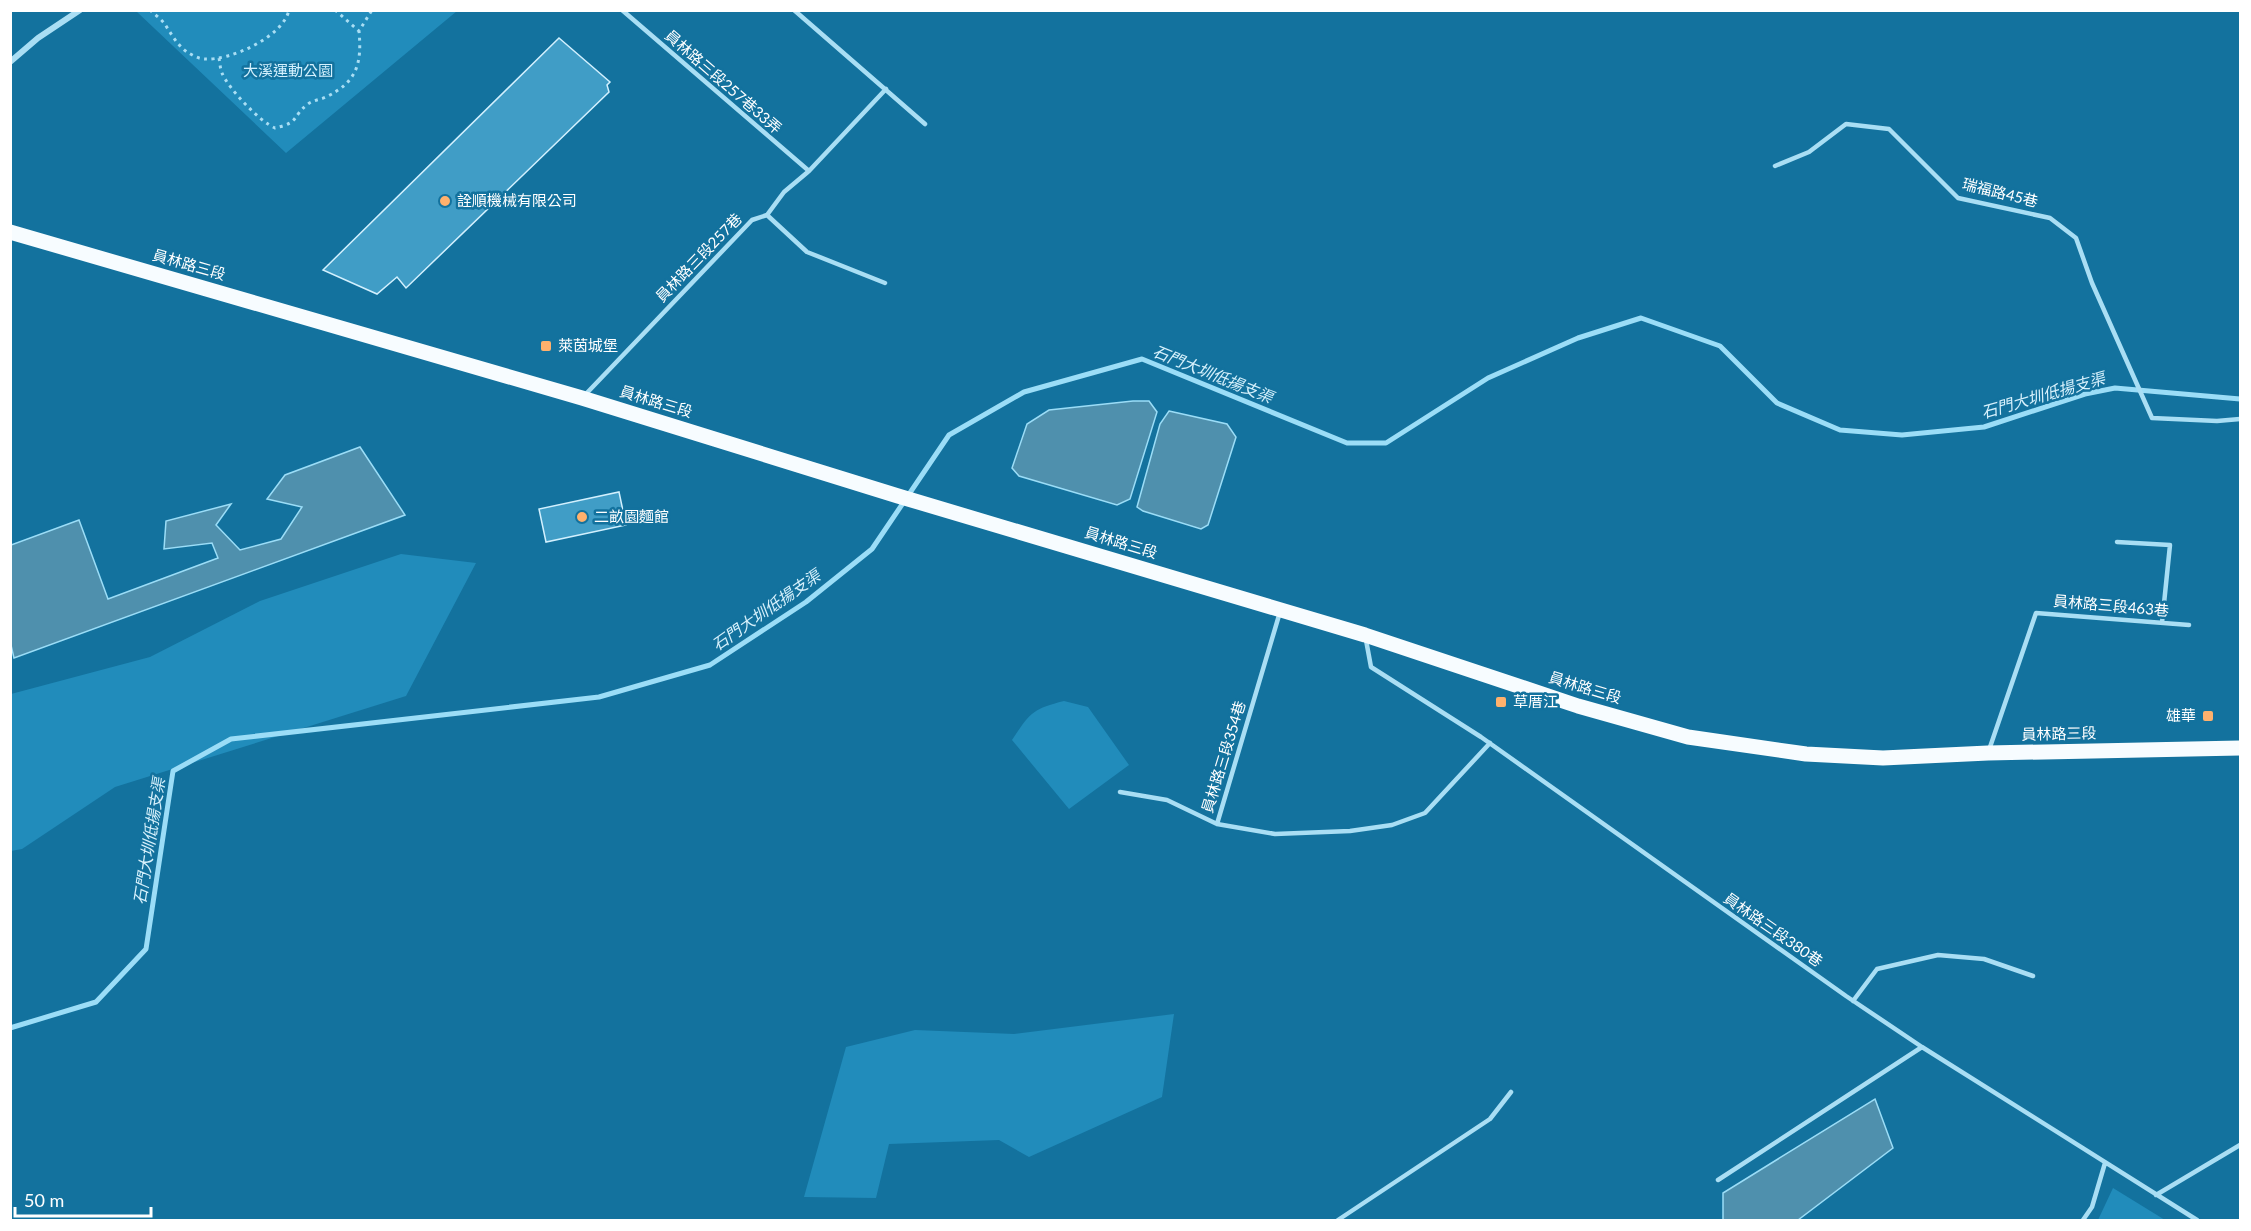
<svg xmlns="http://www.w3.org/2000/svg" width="2251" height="1231" viewBox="0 0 2251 1231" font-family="Lato,'Noto Sans TC',sans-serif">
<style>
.green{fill:#218cbb}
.water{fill:#4f90ad;stroke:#9bddf7;stroke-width:1.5}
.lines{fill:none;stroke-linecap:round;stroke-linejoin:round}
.stream{stroke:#9bddf7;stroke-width:5}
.building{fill:#409dc6;stroke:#d2f0fe;stroke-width:1.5}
.path{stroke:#a9def4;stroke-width:3;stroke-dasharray:3 4.5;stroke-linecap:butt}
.service{stroke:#a9def4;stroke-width:4.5}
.minor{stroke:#a9def4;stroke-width:6}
.primary{stroke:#f7fcff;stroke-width:15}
.poi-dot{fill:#ffb16d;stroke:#13729e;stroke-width:2}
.labels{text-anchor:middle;stroke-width:5;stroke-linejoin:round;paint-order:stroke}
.park-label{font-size:15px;fill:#d4f1fe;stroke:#13729e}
.street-label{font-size:15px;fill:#fff;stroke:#13729e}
.poi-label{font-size:15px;fill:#fff;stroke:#13729e;text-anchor:start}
.water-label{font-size:16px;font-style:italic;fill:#d7f1fc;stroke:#13729e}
</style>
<rect width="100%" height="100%" fill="#13729e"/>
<path class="green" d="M136,11H457L286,153Z
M401,554L476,563L406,696L115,787L22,849L11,851V694L150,657L260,601Z
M1064,701L1088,707L1129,765L1069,809L1012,740C1030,713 1032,709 1064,701Z
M1174,1014L1162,1097L1029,1157L999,1140L889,1144L876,1198L804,1197L846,1047L915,1030L1014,1034Z
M2113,1188L2165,1220H2098Z"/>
<path class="water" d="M1133,401H1149L1157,412L1130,499L1117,505L1019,476L1012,468L1027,424L1049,410Z
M1169,411L1227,424L1236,437L1208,525L1201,529L1143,511L1137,507L1160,424Z
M360,447L405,515L14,658L10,641L11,545L79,520L108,599L218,558L212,543L164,549L166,521L231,504L216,525L240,550L281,539L302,507L267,499L285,475Z
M1875,1099L1893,1148L1798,1220H1723V1193Z"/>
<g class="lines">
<path class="stream" d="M10,1028L96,1002L146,949L173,771L231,739L599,697L710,665L806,602L872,549L949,435L1024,392L1142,359L1347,443H1386L1488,378L1578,338L1641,318L1720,346L1777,403L1840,430L1902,435L1984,427L2085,394L2115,388L2240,399"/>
</g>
<path class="building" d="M559,38L610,82L607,85L609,92L406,288L397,277L377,294L323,270Z
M619,492L626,525L546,542L539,509Z"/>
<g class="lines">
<path class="path" d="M150,10C154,14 160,18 164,23C171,33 176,44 187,52C192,55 199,59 204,59C230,61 283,37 289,10
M335,10L359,31L372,10
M219,58C220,63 220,68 222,73C228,88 260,122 275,128C301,122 291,117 308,104C313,100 320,100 326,97C357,82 362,64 359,31"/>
<path class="service" d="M622,10L809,171
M794,10L925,124
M1775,166L1809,152L1846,124L1889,129L1958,198L2050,218L2076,238L2092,283L2152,418L2217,421L2240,419
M767,215L807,252L885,283
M584,396L752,220L767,215L784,192L809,171L886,89
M2117,542L2170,545L2162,623
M1280,612L1217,824L1275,834L1350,831L1392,825L1425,813L1490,743
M1366,640L1371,667L1481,737L1846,996L1922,1047L2197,1220
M1989,750L2036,613L2189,625
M1120,792L1167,800L1217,824
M1853,1001L1877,969L1938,955L1984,959L2033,976
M1718,1180L1922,1047
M2156,1195L2240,1145
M1338,1220L1490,1119L1511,1092
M2083,1220L2092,1207L2105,1163"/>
<path class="minor" d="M10,62L38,38L80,10"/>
<path class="primary" d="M10,232L582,398L898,496L1365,635L1578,706L1688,737L1806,754L1883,758L1988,753L2240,748"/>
</g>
<g class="poi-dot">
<circle cx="445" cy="201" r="6"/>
<rect x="540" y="340" width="12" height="12" rx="3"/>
<circle cx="582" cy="517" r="6"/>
<rect x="1495" y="696" width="12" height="12" rx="3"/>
<rect x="2202" y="710" width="12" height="12" rx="3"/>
</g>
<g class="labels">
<g class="park-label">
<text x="288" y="76">大溪運動公園</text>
</g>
<g class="street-label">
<text transform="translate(723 82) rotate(41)" y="5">員林路三段257巷33弄</text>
<text transform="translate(2000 193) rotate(14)" y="5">瑞福路45巷</text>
<text transform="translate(699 258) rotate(-46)" y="5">員林路三段257巷</text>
<text transform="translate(189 265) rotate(16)" y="5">員林路三段</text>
<text transform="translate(656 402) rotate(17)" y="5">員林路三段</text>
<text transform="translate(1121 543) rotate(17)" y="5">員林路三段</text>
<text transform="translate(2111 606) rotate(5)" y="5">員林路三段463巷</text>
<text transform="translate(1585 688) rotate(17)" y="5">員林路三段</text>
<text transform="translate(2059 734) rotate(-1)" y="5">員林路三段</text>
<text transform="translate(1224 757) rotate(-73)" y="5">員林路三段354巷</text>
<text transform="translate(1773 930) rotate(35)" y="5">員林路三段380巷</text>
</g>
<g class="poi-label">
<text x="457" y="206">詮順機械有限公司</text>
<text x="558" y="351">萊茵城堡</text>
<text x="594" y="522">二畝園麵館</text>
<text x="1513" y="707">草厝江</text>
<text x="2196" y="721" text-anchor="end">雄華</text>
</g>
<g class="water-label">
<text transform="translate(1213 374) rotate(22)" y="6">石門大圳低揚支渠</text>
<text transform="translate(2043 395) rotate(-16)" y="6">石門大圳低揚支渠</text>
<text transform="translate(766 610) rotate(-35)" y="6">石門大圳低揚支渠</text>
<text transform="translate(149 841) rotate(-81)" y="6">石門大圳低揚支渠</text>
</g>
</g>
<rect width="2251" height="1231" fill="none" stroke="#ffffff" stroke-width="24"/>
<path d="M15 1207v9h136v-9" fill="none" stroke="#ffffff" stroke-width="3"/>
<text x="24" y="1207" font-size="18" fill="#ffffff" stroke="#13729e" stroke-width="4.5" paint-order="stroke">50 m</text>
</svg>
